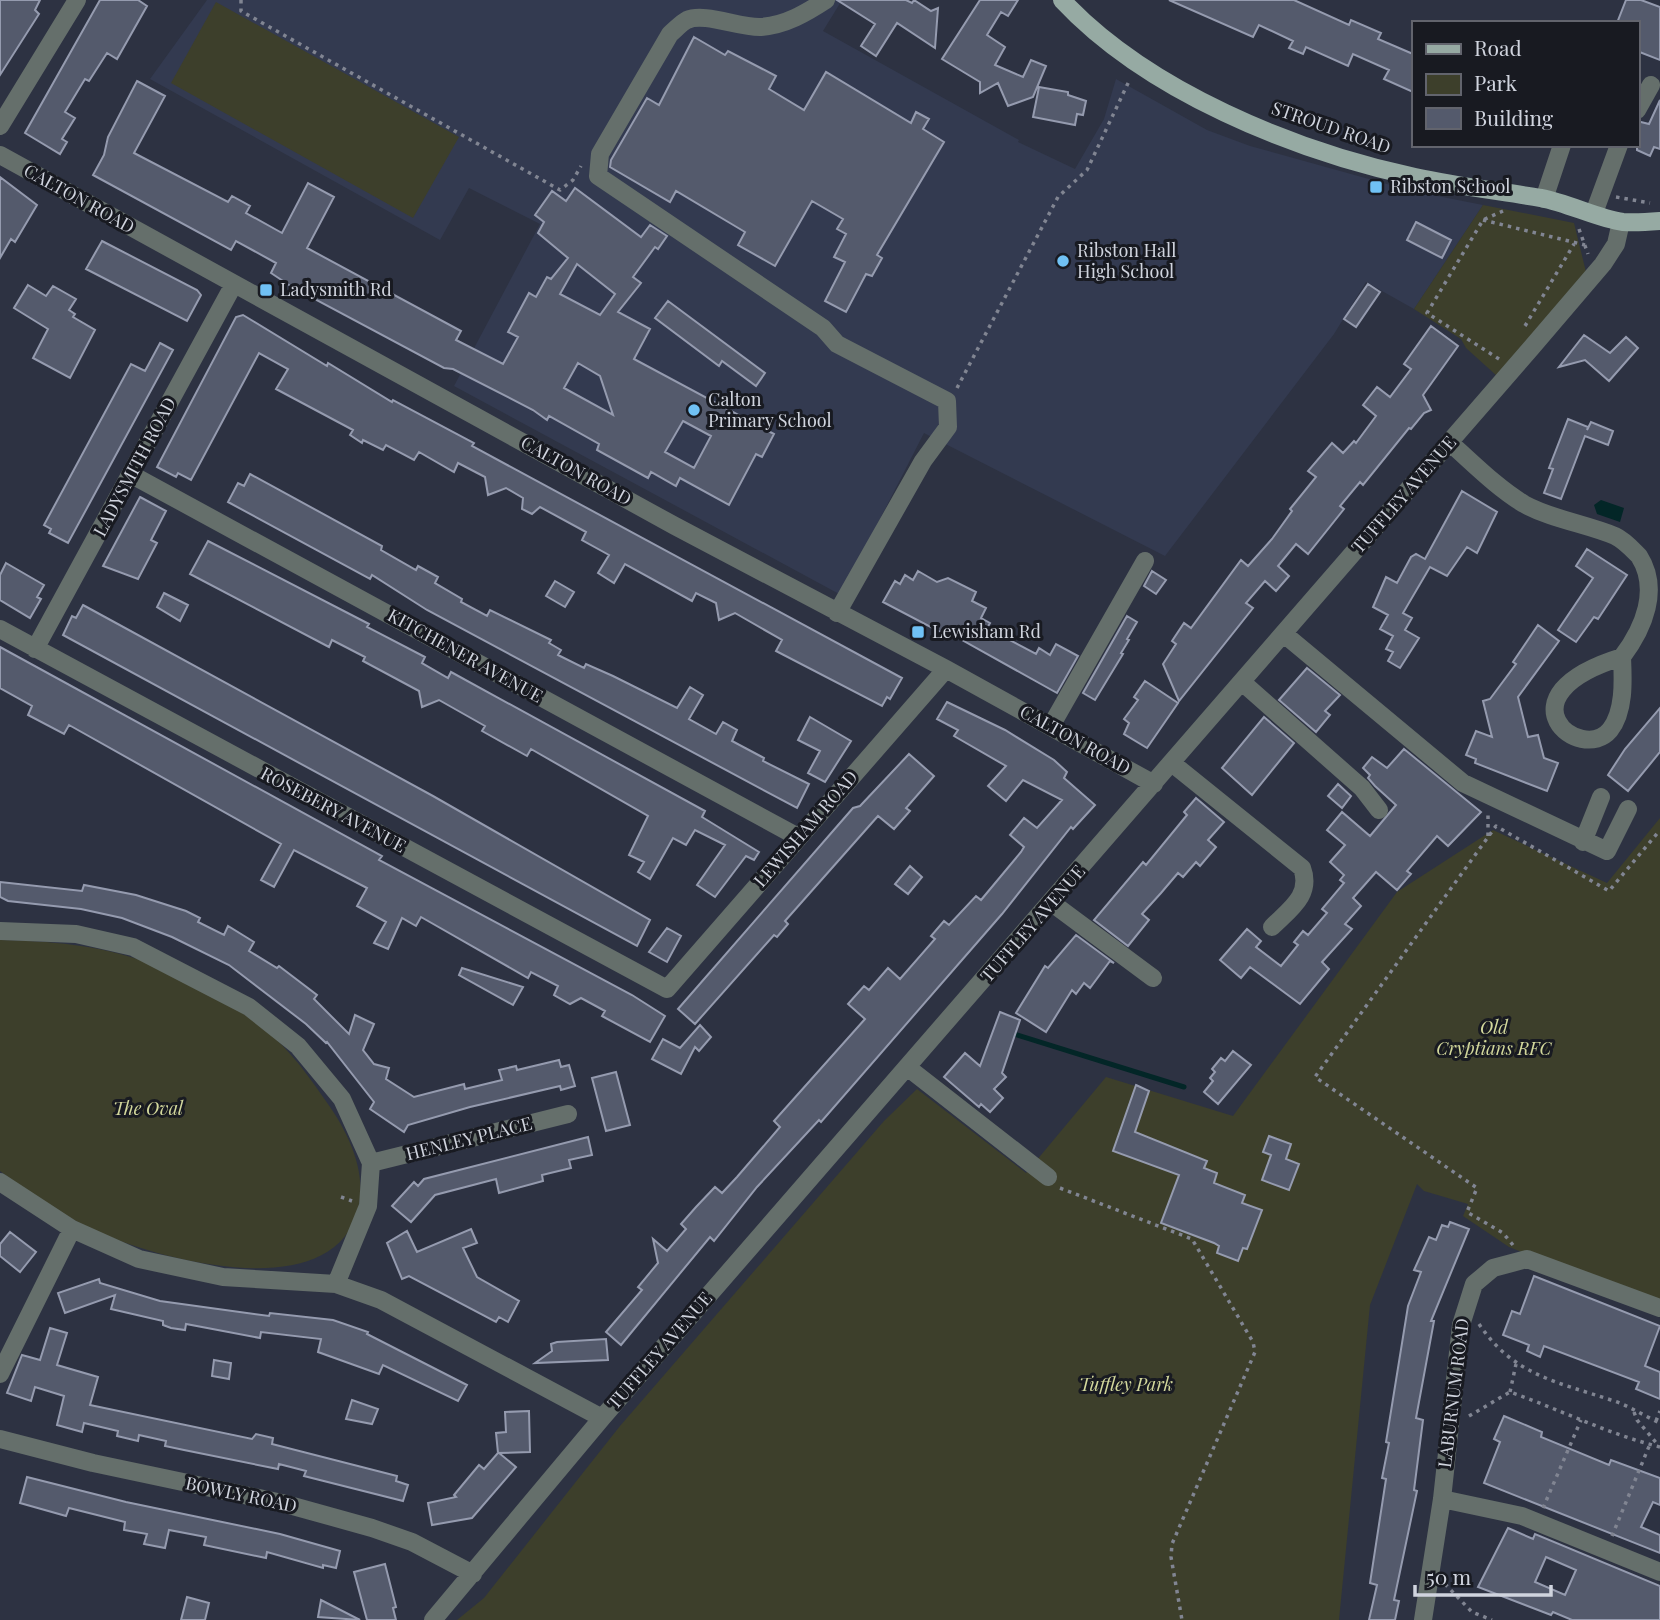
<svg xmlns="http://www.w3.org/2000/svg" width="1660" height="1620" viewBox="0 0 1660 1620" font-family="'Playfair Display',serif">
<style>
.built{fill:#333a50}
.green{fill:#3d3f2b}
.water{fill:#032627}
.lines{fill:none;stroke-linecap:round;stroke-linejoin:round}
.stream{stroke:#032627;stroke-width:5}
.building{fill:#545a6c;stroke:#959baf;stroke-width:2;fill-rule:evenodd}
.path{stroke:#818592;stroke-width:3.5;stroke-dasharray:3.5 5;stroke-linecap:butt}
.minor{stroke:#656f6b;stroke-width:18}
.major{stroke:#96aaa3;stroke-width:18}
.poi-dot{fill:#70c1f4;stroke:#181a21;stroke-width:2.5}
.labels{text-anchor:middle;stroke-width:6;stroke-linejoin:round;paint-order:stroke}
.street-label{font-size:18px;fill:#d0d4de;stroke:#181a21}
.poi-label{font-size:18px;fill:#d0d4de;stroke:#181a21;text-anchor:start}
.park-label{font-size:18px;font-style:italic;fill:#d3d89c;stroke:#181a21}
</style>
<rect width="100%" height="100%" fill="#2d3242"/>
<path class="built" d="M207,0H842L823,31L1019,140L1018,142L1075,169L1104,119L1116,79L1207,130L1250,146L1412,191L1483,205L1414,309L1366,282L1334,334L1165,556L924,433L841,595L454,386L540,224L469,188L440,240L150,79Z"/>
<path class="green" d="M216,2L459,137L413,218L171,83Z
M1483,205L1574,223L1586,272L1497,376L1466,348L1461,339L1414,309Z
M1660,818V1308L1509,1247L1463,1216L1468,1204L1424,1191L1417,1184L1370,1305L1339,1620H457L484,1598L620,1426L884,1121L917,1089L1026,1173L1106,1077L1233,1116L1397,892L1493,830L1607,883Z
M0,940C49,941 99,945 146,962C165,968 184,981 202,990C235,1007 267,1026 291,1055C303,1068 313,1083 323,1097C346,1128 368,1170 358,1209C334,1307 160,1260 98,1232C63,1216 31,1194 0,1171Z"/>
<path class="water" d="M1601,500L1624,508L1620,522L1597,514L1594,505Z"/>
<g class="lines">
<path class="stream" d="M1011,1033L1184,1087"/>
</g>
<path class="building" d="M0,0H40L35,10L39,14L0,75Z
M100,0H138L147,6L117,59L107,53L89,81L85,79L65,112L75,118L62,139L67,142L60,154L25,133Z
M837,0H906L912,3L914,0L931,11L938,8L935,48L897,23L876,56L861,46L875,24Z
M980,0H1018L1008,16L1001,12L987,35L1005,47L995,65L1023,77L1031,60L1046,66L1033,97L1008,106L998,83L980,93V82L942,59Z
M1169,0H1294L1349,25L1351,20L1381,33L1378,39L1413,54V92L1384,79L1389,70L1353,54L1348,66L1306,47L1303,54L1289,48L1293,41L1259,25L1253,37Z
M1626,0H1641L1660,7V60L1637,51V23H1617Z
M694,37L725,55L728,51L776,76L769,89L804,110L826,72L911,123L916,112L929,119L923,129L944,142L877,255L882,258L872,276L866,274L846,312L825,301L845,262L834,257L846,234L837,229L843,219L812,201L775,266L738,245L745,232L676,191L670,202L610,167L611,160L647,98L659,105Z
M137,81L165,96L134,153L228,202L232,196L250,206L246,213L282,233L308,183L334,197L307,248L461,331L456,340L503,364L518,337L508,332L529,293L536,297L547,277L551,279L568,258L538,233L544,222L535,215L552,191L566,201L575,188L641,237L650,225L667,236L658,249L655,247L633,277L641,283L618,312L650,329L634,359L774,434L762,457L756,454L729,505L680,478L676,486L651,472L648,478L597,450L599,444L549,416L547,420L533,410L453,369L444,368L292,287L271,273L276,263L236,241L231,250L93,175L104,155L108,137ZM577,264L615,294L600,315L560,294ZM578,363L600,376L613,415L564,388ZM683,421L711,436L694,468L665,452Z
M1039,87L1068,92V95L1086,101L1083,115L1077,114L1075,125L1033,117Z
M1660,100V149L1654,147L1650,156L1637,150V121L1649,124Z
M0,177L37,205L15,242L11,239L0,258Z
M1416,222L1451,240L1442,258L1407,240Z
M102,241L197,290L201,295L187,321L86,269Z
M1368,284L1380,292L1356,327L1344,319Z
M28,285L46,296L53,286L76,299L69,310L75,314L73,317L95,330L70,378L33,358L48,329L14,308Z
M668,301L765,373L756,386L722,361L719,366L655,318Z
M243,315L327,366L328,363L392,402L393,400L474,443L472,446L902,678L890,699L887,697L882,706L776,651L782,640L735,613L719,620L716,603L696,593L692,601L625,564L614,583L598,573L609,555L582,540L586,532L540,507L532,514L522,509L523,498L506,488L488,495L485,477L458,463L454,472L419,452L414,460L386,445L383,450L363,440L362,443L350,435L353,430L276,389L288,369L259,353L191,480L178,473L176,477L157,467L236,317Z
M1431,326L1458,346L1423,395L1431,410L1424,413L1411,429L1409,428L1363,485L1360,482L1340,506L1344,509L1308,554L1296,544L1278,566L1289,576L1276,591L1265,581L1246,603L1253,608L1179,701L1163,664L1176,644L1172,641L1184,623L1191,628L1241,560L1248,566L1272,539L1292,511L1290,509L1316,477L1308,471L1332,443L1343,453L1354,441L1356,443L1376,416L1363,405L1377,387L1390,397L1411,369L1404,364Z
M1584,335L1610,353L1626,337L1638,348L1609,381L1585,360L1559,367Z
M160,343L173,350L68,543L49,533L51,529L44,525L131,364L145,371Z
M1568,419L1588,427L1587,430L1591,422L1613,431L1608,445L1585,436L1561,499L1544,493L1553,469L1549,468Z
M250,474L382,546L381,550L416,570L418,566L438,577L435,583L462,599L461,602L487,616L490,610L551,640L549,643L561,650L558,655L584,668L586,664L613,676L677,708L690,687L703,695L689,719L716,734L723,722L737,730L732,741L764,758L763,761L809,784L797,808L427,610L372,575L370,579L228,502L238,483L244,486Z
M1462,491L1497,512L1477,553L1467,547L1447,576L1430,567L1403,613L1412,618L1405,630L1419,638L1400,668L1388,661L1393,652L1386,649L1393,636L1380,629L1388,615L1373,607L1386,577L1397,583L1411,557L1416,554L1425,559Z
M140,497L166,511L151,540L157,543L138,579L103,566Z
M208,541L369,624L367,627L425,657L422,663L448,678L451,672L705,811L702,817L759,852L754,860L746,856L715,897L697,885L725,845L695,830L686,845L673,838L650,879L638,872L644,862L629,855L648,816L531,749L527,756L482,731L485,726L439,700L422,707L419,691L363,661L365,657L332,640L329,647L190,574Z
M1587,549L1627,575L1598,619L1594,617L1576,642L1558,630L1593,578L1576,566Z
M6,563L44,585L37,597L41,599L30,618L0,600V575Z
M918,571L937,582L948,578L976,592L972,601L986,608L981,618L990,623L987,628L1036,654L1039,648L1050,655L1056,644L1078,656L1057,693L944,630L942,633L883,602L895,581L900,584L905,575L913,580Z
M1152,571L1166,580L1156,594L1144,586Z
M555,581L574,592L565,607L546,596Z
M164,593L188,605L180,621L157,607Z
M83,605L433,796L650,920L637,946L63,635L72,616L76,618Z
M1127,616L1137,622L1127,639L1129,640L1121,653L1123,654L1095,700L1083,693Z
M1538,625L1559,641L1518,697L1528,737L1538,735L1544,758L1558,763L1547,791L1475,763L1476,759L1466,755L1476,731L1492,737L1483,701L1490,699L1516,664L1513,662Z
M0,647L382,856L379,860L632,995L665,1016L650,1042L602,1016L605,1011L581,998L570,1004L554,995L558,986L531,972L528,978L421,917L416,926L402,918L388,949L374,943L386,922L357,906L367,888L294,850L274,887L261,880L281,844L69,725L64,734L28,715L32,706L0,688Z
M1307,668L1340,695L1325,711L1330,715L1316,732L1279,700Z
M1145,681L1178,703L1147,748L1124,734L1129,723L1124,719L1138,700L1134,697Z
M947,702L1005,730L1054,760L1067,772L1064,778L1095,805L1073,829L1071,827L1002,914L821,1122L819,1120L757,1187L714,1241L710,1237L621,1345L606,1332L642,1290L638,1287L658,1263L653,1239L667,1251L686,1229L681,1224L696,1207L715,1187L722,1193L737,1177L780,1127L774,1121L865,1019L848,1004L864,986L869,990L888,968L900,979L935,939L931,936L944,921L949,925L976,896L981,900L1021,852L1024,847L1010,835L1024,818L1037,828L1062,800L1023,780L1006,801L988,786L1006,766L954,736L958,730L937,719Z
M1660,708V752L1628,791L1608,775L1625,749Z
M810,717L851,741L825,782L808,773L820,751L798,740Z
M1264,717L1294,743L1252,795L1222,768Z
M1404,749L1481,812L1448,846L1437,836L1407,871L1411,874L1397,890L1376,872L1353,898L1361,906L1345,924L1352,929L1322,962L1329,969L1300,1004L1250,967L1241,978L1220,960L1247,929L1261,941L1256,947L1281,966L1298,945L1294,942L1303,931L1308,935L1327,913L1322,909L1344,883L1340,880L1344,875L1330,862L1345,845L1327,830L1342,812L1370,836L1396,805L1375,786L1368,778L1370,775L1363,768L1372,757L1387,768Z
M909,754L934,776L906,808L910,811L894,829L878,816L785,921L788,924L777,937L774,935L695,1024L678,1009L853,808L860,806Z
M1338,784L1351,796L1342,808L1328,796Z
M1196,798L1224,822L1208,840L1216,847L1200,866L1196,862L1183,877L1178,873L1161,893L1142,914L1149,920L1128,946L1094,920L1143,862L1146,865L1187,815L1184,812Z
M910,866L922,877L908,894L895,884Z
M0,882L82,891L84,885L136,895L186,911L200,918L198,922L224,935L228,926L254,942L249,951L277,968L279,966L317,995L314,999L349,1034L355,1015L374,1024L363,1050L374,1064L389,1068L386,1079L414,1097L464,1084L465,1089L502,1080L499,1070L516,1066L517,1070L559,1060L561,1067L569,1065L575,1086L561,1090L560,1086L470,1107L408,1125L404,1132L370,1109L374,1102L327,1042L326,1043L306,1024L229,965L172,937L122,918L81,909L8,901L0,897Z
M667,928L681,936L667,962L649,952Z
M1076,935L1114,963L1110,961L1090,988L1084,983L1076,994L1072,990L1046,1032L1016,1013L1045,966L1048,968Z
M462,968L523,987L513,1005L459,975Z
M1000,1012L1020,1020L1002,1073L1006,1077L994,1089L1003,1098L990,1112L981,1104L979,1107L944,1077L965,1053L980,1066Z
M700,1025L711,1037L699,1051L695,1047L681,1074L652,1059L663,1039L680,1048Z
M1233,1051L1251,1065L1218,1104L1204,1092L1213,1081L1210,1078L1215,1072L1212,1069L1221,1058L1225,1061Z
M616,1072L630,1125L606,1131L592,1078Z
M1136,1085L1149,1091L1135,1132L1207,1161L1204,1168L1217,1173L1214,1183L1245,1195L1242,1203L1262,1210L1247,1249L1243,1248L1238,1261L1217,1253L1219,1246L1214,1243L1161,1223L1179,1175L1113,1151Z
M1269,1136L1291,1144L1286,1159L1299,1164L1289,1190L1262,1180L1271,1155L1263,1152Z
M588,1137L592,1155L569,1160L571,1168L542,1175L543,1181L499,1193L496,1179L435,1195L411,1222L392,1206L414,1182L418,1186L424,1179Z
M1450,1222L1469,1229L1431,1321H1434L1416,1418L1423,1420L1414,1490L1417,1491L1394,1600L1399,1601L1395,1620H1369L1377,1585L1370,1583L1386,1479L1382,1478L1389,1443L1386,1442L1408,1306L1421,1272L1414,1270L1429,1237L1436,1240L1442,1225L1448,1227Z
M471,1229L477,1243L463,1248L477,1277L519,1301L508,1322L499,1317L496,1322L409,1276L402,1279L387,1243L407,1231L417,1252Z
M10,1232L36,1252L20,1272L0,1256V1244Z
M1534,1276L1660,1326L1645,1366L1660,1372V1399L1636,1389L1639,1382L1544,1346L1540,1357L1527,1351L1529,1345L1503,1335L1512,1311L1520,1314Z
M99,1279L100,1283L160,1301L269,1316L270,1313L333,1320L368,1332L367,1334L467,1385L458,1401L383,1365L379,1374L318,1352L321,1339L261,1332L260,1338L186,1324L185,1330L171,1328L163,1325V1321L111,1309L115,1295L65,1313L58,1293Z
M50,1328L67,1333L57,1365L98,1377L90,1405L252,1439L256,1434L273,1438L272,1444L397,1476L396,1481L408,1485L403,1501L304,1476L306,1471L279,1464L278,1469L184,1450L165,1446L166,1441L139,1435L138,1441L117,1436L118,1431L84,1423L82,1432L57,1425L64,1396L35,1387L31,1401L7,1393L22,1355L40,1360Z
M606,1339L608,1360L535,1363L552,1351L551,1344L557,1342Z
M214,1360L231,1363L229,1379L212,1376Z
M352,1400L378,1409L372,1424L346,1419Z
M529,1411L530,1452L499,1453L516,1467L472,1518L432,1525L428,1503L456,1497L454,1495L479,1465L484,1469L498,1453L496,1433L506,1432L505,1412Z
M1504,1416L1542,1432L1541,1437L1609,1465L1611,1460L1660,1478V1505L1653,1502L1641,1527L1660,1535V1553L1484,1483L1500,1442L1494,1439Z
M27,1477L126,1502L280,1534L340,1551L336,1568L323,1565V1568L267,1552L266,1558L204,1545L206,1537L169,1530L165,1548L144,1544L147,1534L124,1530L125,1522L69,1508L66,1516L20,1503Z
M1508,1528L1533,1539L1535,1534L1660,1586V1620H1572L1553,1612L1551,1615L1478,1587ZM1546,1557L1576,1570L1565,1595L1535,1582Z
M385,1564L396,1607L393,1608L396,1620H367L354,1572Z
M187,1597L209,1603L205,1620H181Z
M321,1600L360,1620L318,1617Z"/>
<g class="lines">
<path class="path" d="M241,0V11L560,190L573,180L581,166
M1616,197L1650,203
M1483,220L1585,245
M1579,229L1588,254
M1525,326L1574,244
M1499,359L1427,313L1483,220L1503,211
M957,388L1058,197L1087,170L1130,79
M1488,836V812
M1060,1188L1192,1239L1253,1342L1255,1352L1172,1544L1171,1557L1182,1620
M341,1197L352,1201
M1513,1245L1503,1233L1467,1212L1477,1188L1315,1077L1496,826L1609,891L1660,830
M1479,1324C1513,1375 1557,1382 1611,1400C1628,1405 1644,1416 1660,1423
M1510,1392L1516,1364
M1634,1412L1637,1420L1658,1445
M1469,1416L1510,1392C1561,1410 1608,1434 1660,1447
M1656,1421L1660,1411
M1543,1508L1581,1420
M1612,1536L1650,1444
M1445,1584L1472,1612L1492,1620"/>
<path class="minor" d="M826,0C806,13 786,25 761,27C740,28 704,12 687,20C681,23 675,30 670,34L600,154L598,176L823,328L837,344L947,401L948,427L923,461L837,613
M1637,110L1651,85
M0,126L77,0
M0,155L675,526L946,669L1154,784
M1544,199L1562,145
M1594,213L1619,145
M1449,442C1473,463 1496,487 1524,504C1551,519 1586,524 1615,536C1624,540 1632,549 1639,556C1660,589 1644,628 1622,657
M132,475L798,837
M0,629L667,989L946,669
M1284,634L1463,783L1607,851L1628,809
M35,649L234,284
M1622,657C1623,679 1625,711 1610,730C1581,765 1495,696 1622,657Z
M1242,682L1362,788L1379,810
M1051,726L1145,561
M1173,764L1302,868C1312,895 1290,909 1272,927
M1583,842L1601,797
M1052,903L1153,978
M0,931L76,934L133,947L249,1007L298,1046L342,1099L371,1163L368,1206L336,1284
M907,1067L1048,1177
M371,1163L568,1114
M0,1182L72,1229L139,1259L223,1277L336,1284L381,1300L602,1418
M0,1374L72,1229
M0,1439L93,1463L282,1503L372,1528L412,1542L473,1574
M1442,1499L1522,1516L1660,1572
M433,1620L602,1418L1532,347L1603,264L1616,244L1621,222
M1423,1620L1442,1499L1461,1325L1474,1284L1493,1268L1527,1259L1660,1308"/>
<path class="major" d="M1062,0C1147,91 1294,151 1415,177C1456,186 1499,191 1541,198C1568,203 1599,219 1623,222C1635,223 1648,222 1660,221"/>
</g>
<g class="poi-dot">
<rect x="1369" y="180" width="14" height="14" rx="3.5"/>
<circle cx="1063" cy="261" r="7"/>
<rect x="259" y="283" width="14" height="14" rx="3.5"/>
<circle cx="694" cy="410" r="7"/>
<rect x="911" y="625" width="14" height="14" rx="3.5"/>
</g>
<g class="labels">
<g class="street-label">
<text transform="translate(1331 128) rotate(19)" y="6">STROUD ROAD</text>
<text transform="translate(79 199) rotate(29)" y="6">CALTON ROAD</text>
<text transform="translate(135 467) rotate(-62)" y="6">LADYSMITH ROAD</text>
<text transform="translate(576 471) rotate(29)" y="6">CALTON ROAD</text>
<text transform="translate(1404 495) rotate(-49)" y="6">TUFFLEY AVENUE</text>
<text transform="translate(465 656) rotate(29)" y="6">KITCHENER AVENUE</text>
<text transform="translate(1075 740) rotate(29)" y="6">CALTON ROAD</text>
<text transform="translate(333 810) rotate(28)" y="6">ROSEBERY AVENUE</text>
<text transform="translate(806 829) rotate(-49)" y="6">LEWISHAM ROAD</text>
<text transform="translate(1033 924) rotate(-49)" y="6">TUFFLEY AVENUE</text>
<text transform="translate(469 1139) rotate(-14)" y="6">HENLEY PLACE</text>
<text transform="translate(660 1351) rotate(-49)" y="6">TUFFLEY AVENUE</text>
<text transform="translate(1454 1393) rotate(-83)" y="6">LABURNUM ROAD</text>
<text transform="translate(241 1495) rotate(12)" y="6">BOWLY ROAD</text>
</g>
<g class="poi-label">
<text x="1390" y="193">Ribston School</text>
<text x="1077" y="257">Ribston Hall<tspan x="1077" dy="21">High School</tspan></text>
<text x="280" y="296">Ladysmith Rd</text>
<text x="708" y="406">Calton<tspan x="708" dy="21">Primary School</tspan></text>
<text x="932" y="638">Lewisham Rd</text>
</g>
<g class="park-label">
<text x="1494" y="1034">Old<tspan x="1494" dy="21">Cryptians RFC</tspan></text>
<text x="148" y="1115">The Oval</text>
<text x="1126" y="1391">Tuffley Park</text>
</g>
</g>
<rect x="1412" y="21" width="228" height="126" fill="#181a21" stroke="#62646d" stroke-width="2"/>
<rect x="1426" y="44" width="35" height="10" fill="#96aaa3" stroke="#62646d" stroke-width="2"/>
<text x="1474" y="56" font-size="21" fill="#d0d4de">Road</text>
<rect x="1426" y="74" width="35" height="21" fill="#3d3f2b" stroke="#62646d" stroke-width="2"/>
<text x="1474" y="91" font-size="21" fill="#d0d4de">Park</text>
<rect x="1426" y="108" width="35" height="21" fill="#545a6c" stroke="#62646d" stroke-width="2"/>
<text x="1474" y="126" font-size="21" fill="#d0d4de">Building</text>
<path d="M1415 1585v10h136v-10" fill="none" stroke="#d0d4de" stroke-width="3.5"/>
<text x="1426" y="1585" font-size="21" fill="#d0d4de" stroke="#181a21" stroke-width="5" paint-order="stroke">50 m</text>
</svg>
